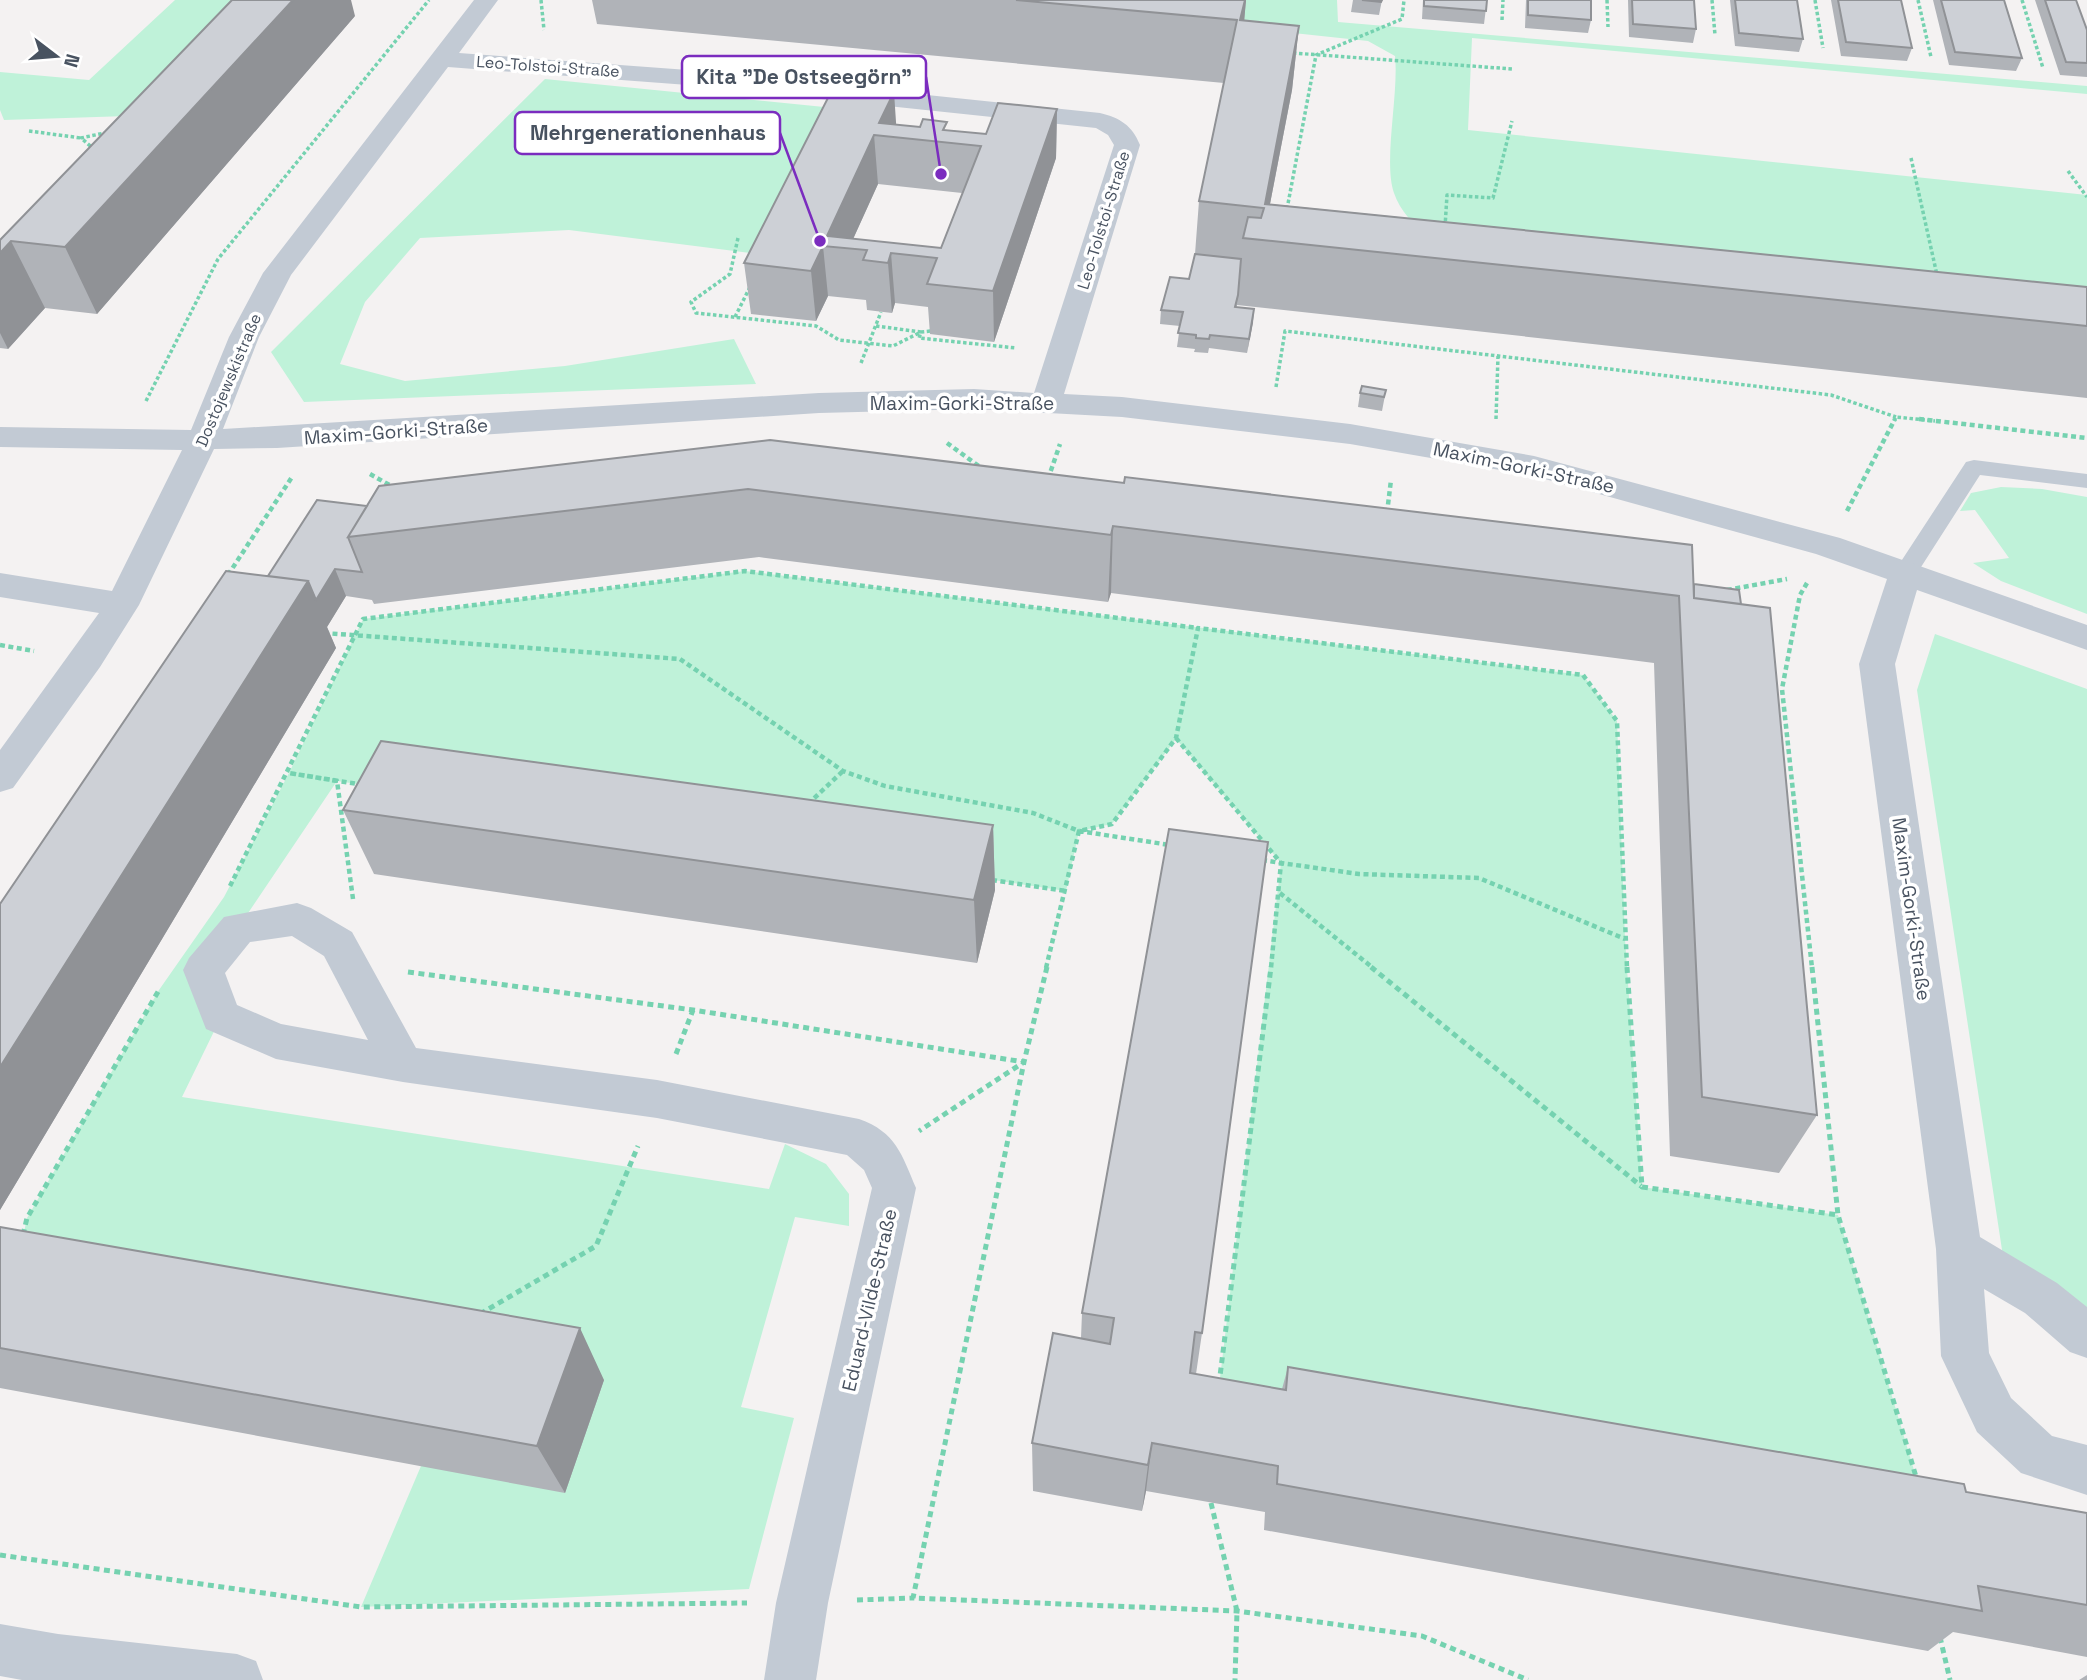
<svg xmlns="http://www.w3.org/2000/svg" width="2087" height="1680" viewBox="0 0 2087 1680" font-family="'Space Grotesk',sans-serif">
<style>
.green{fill:#bff2d9}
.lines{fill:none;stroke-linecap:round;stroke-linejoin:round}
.path-far2{stroke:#75d2b0;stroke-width:3.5;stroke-dasharray:3.5 2.5;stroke-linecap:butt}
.path-far1{stroke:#75d2b0;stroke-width:4.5;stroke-dasharray:5 3.5;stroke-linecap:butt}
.path{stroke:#75d2b0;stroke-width:5;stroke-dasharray:6 4.5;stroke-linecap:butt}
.service{fill:#c2cad4;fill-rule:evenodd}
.minor{fill:#c2cad4;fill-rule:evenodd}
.wall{fill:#b0b3b8;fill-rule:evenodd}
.shaded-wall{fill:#909296}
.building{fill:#cdd0d6;stroke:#909296;stroke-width:2;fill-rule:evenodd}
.labels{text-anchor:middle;stroke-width:7;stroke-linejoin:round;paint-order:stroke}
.far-street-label{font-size:16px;fill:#485260;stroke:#fff}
.street-label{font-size:19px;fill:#485260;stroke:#fff}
.leader{fill:none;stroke:#7b2cbf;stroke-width:2.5}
.callout-dot{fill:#7b2cbf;stroke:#fff;stroke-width:2.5}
.callout{fill:#fff;stroke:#7b2cbf;stroke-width:2.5}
.callout-label{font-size:21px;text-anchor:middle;font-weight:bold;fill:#485260}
</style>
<rect width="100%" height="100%" fill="#f4f2f2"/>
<path class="green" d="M175,0H297L189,114L4,120L0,110V72L89,80Z
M987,0H1337L1338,22L2087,86V94L1472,38L1468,130L2087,195V323L1427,237C1414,224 1400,211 1394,193C1383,162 1399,94 1395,56L1368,41Z
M545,79L844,109L766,255L569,230L420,238L365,302L340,364L405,381L565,366L734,339L756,384L304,402L271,352Z
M2001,487L2042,489L2087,497V614L2001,581L1973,563L2009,558L1975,510L1960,511L1971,493Z
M745,571L1583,675L1617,721L1625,939L1642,1187L1838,1215L1922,1497L1218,1395L1281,863L1176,739L1112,824L1079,831L1066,891L337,781L238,928L203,970L221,1017L182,1097L769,1189L785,1144L826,1164L849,1194V1226L795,1217L741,1407L794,1418L749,1589L361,1607L421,1466L19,1256L27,1218L159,990L224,897L289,773L363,619Z
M1935,634L2087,689V1333L2004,1263L1917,690Z"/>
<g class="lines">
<path class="path-far2" d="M541,0L544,30
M1607,0L1608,27
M1712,0L1715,35
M1815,0L1823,48
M1918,0L1931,57
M2022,0L2043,68
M1502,20L1503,0
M1293,53L1512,69
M29,131L81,138
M95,150L81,138L109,132
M1911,158L1937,275
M2068,171L2087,197
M1287,209L1316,55L1402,19L1404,0
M1445,227L1447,195L1493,198L1512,121
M738,238L730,274L691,302L696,313L816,326L839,340L893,346L921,332L931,331
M735,317L750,287
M876,326L921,332L919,338L1016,348
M861,363L881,312
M1276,387L1285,331L1831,395L1896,417
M146,401L218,259L429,0
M1496,419L1498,356
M1894,421L1896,417L1935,421"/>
<path class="path-far1" d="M1919,419L2087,438
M947,443L980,467
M370,474L393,487
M1048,479L1060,444
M1847,511L1895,419
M1387,513L1391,480
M228,575L292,477
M1807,583L1800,595L1782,689L1812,968
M1727,590L1787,579
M324,633L680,659L843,771L885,786L1033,813L1079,831L1170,845
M0,645L34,651
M1176,738L1281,863L1359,874L1479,878L1625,939
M808,804L843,771
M1262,860L1281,863L1271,968
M992,880L1066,891
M230,886L363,619L745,571L1198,628
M1280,893L1373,968
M353,899L337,781L289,773L364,785
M1046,968L1079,831L1112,824L1176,738L1198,628L1583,675L1617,721L1627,968"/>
<path class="path" d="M1047,967L1024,1062L913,1598L1237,1611L1422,1636L1528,1680
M1371,967L1641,1186
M1627,967L1642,1187L1838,1215
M1812,967L1838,1215L1917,1480
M408,972L693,1010L1024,1062L919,1131
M676,1054L693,1010
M23,1235L27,1218L159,990
M480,1314L596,1246L638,1146
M1219,1384L1271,967
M1211,1503L1237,1611L1235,1680
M0,1555L361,1607L747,1603
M857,1600L913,1598
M1940,1637L1950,1680"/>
<path class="service" d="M1974,460L2087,474V488L1980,475L1914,578L1906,580L1898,578L1894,572L1898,566L1966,462Z"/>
<path class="minor" d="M474,0H498L459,53L688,70L1100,113C1120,118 1132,125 1140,145L1064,394L1122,397L1350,424L1534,456L1840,538L2087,625V650L1917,590L1895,664L1980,1237L2057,1283L2087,1307V1358L2070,1352L2025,1313L1984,1289L1989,1353L2011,1398L2052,1436L2087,1445V1495L2021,1473L1977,1432L1941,1356L1936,1249L1859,664L1887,579L1816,554L1534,476L1350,444L1122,417L974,409L819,413L277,448L214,449L139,605L100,667L13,788L0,792V750L99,613L0,597V573L112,591L182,450L0,447V427L191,430L229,337L263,273ZM448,67L688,85L1096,128L1108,135L1114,145L1034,393L974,389L819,393L223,429L259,337L291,275Z
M297,903L311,908L352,932L416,1048L657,1080L859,1119C896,1132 902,1155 916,1188L828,1603L816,1680H764L776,1603L872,1188L864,1170L847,1155L657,1118L403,1082L276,1059L206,1029L183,970L189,958L224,917ZM292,936L324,956L368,1040L281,1024L237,1005L225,973L250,942Z
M0,1624L58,1634L237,1654L256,1661L263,1680H22L0,1676Z"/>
</g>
<path class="wall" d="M592,0H1246L1244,21L1299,26L1292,90L1270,204L2087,287V398L1237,305V307L1254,309L1247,353L1209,348L1208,353L1194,352L1195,349L1177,347L1180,326L1160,324L1161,310L1189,279L1195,254L1199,201L1224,83L597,24Z
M1353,0H1382L1379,15L1351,12Z
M1423,0H1487L1484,24L1422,19Z
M1526,0H1591V20L1588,33L1525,28Z
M1628,0H1694L1696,29L1693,43L1629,37Z
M1730,0H1797L1803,39L1799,52L1735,46Z
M1831,0H1901L1912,48L1907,61L1841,56Z
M1933,0H2004L2022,58L2016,71L1949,65Z
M2035,0H2076L2087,30V77L2060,75Z
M355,16L97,314L45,308L8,349L0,348V240Z
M834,86L896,125L947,130L986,134L1057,109L1056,158L994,342L930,334L928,307L895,303L892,313L867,310L866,300L828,296L816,321L751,314L744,263ZM878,184L962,193L941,248L853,239Z
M1386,390L1382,411L1358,407L1360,393Z
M770,440L1694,584L1741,604L1817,1115L1779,1173L1670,1156L1654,663L1111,593L1108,602L759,557L374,604L372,600L346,596L327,627L336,648L0,1210V904L268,576L367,506Z
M343,810L993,825L995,890L977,963L374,874Z
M0,1227L604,1380L565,1493L0,1388Z
M1082,1313L1202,1333L1196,1374L1282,1389L1288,1367L1966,1492L2087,1513V1657L1953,1632L1928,1651L1264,1530L1265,1512L1146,1491L1142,1511L1033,1491L1032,1443L1081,1338Z
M2087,1675V1680H2079Z"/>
<path class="shaded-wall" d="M293,0H351L355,16L97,314L65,247Z
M1245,0H1246L1241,57L1240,20Z
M1299,26L1292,90L1263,240L1265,204Z
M894,92L897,137L879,123Z
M1057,109L1056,158L994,342L993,291Z
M874,135L878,184L849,248L827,236Z
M11,241L45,308L8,349L0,333V253Z
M823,246L828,296L816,321L811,271Z
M891,253L895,303L892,313L888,263Z
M1254,309L1253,323L1247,353L1249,339Z
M1113,526L1111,593L1108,602L1111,535Z
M335,569L346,596L327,627L336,648L0,1210V1067L308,581Z
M993,825L995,890L977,963L974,900Z
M580,1328L604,1380L565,1493L537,1446Z
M1152,1443L1146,1491L1142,1511L1148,1465Z"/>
<path class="building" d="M232,0H293L65,247L11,241L0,253V240Z
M1016,0H1245L1240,20L1299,26L1265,204L2087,287V326L1243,238L1248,217L1261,218L1264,208L1199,201L1237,20Z
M1362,0H1382L1381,2Z
M1424,0H1487L1486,11L1424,6Z
M1528,0H1591V20L1528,15Z
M1632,0H1694L1696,29L1633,24Z
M1735,0H1797L1803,39L1739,33Z
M1838,0H1901L1912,48L1846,42Z
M1941,0H2004L2022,58L1955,52Z
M2045,0H2076L2087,30V63L2066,62Z
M834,86L894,92L879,123L920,127L923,119L947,122L943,130L986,134L998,103L1057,109L993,291L927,284L937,258L891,253L888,263L863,260L867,250L823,246L811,271L744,263ZM874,135L981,146L941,248L827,236Z
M1195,254L1241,259L1238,295L1235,307L1254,309L1249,339L1210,335L1209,339L1196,338V335L1178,333L1183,312L1161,310L1170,277L1189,279Z
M1362,386L1386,390L1384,397L1360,393Z
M770,440L1124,483L1125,477L1692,545L1694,598L1770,608L1817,1115L1702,1097L1679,596L1113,526L1111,535L748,489L348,537L379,486Z
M317,500L367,506L348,537L362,572L335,569L316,600L308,581L268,576Z
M226,571L308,581L0,1067V904Z
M1694,584L1739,590L1741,604L1694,598Z
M381,741L993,825L974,900L343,810Z
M1169,829L1268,842L1202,1333L1195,1332L1190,1373L1286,1390L1288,1367L1964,1484L1966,1492L2087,1513V1605L1978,1586L1982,1611L1277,1484L1278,1466L1152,1443L1148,1465L1032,1443L1053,1333L1110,1344L1114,1318L1082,1313Z
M0,1227L580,1328L537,1446L0,1348Z"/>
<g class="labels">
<g class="far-street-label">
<text transform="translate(548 66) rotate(4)" y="6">Leo-Tolstoi-Straße</text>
<text transform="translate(1103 220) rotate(-73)" y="6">Leo-Tolstoi-Straße</text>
<text transform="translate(228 380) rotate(-67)" y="6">Dostojewskistraße</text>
</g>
<g class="street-label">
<text x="962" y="410">Maxim-Gorki-Straße</text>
<text transform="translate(396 431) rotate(-4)" y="7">Maxim-Gorki-Straße</text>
<text transform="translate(1524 467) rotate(12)" y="7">Maxim-Gorki-Straße</text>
<text transform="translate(1912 909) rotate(82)" y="7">Maxim-Gorki-Straße</text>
<text transform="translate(869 1300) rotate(-77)" y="7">Eduard-Vilde-Straße</text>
</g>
</g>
<path class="leader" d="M941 174L926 77M820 241L780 133"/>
<g class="callout-dot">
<circle cx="941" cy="174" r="7"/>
<circle cx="820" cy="241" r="7"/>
</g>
<g class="callout">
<rect x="682" y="56" width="244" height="42" rx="7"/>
<rect x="515" y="112" width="265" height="42" rx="7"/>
</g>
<g class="callout-label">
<text x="804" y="84">Kita "De Ostseegörn"</text>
<text x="648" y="140">Mehrgenerationenhaus</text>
</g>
<g transform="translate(56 56) rotate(106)" stroke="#ffffff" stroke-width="5" paint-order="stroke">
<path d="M0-5L12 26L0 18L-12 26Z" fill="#485260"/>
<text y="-10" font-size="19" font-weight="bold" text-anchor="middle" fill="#485260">N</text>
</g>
</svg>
